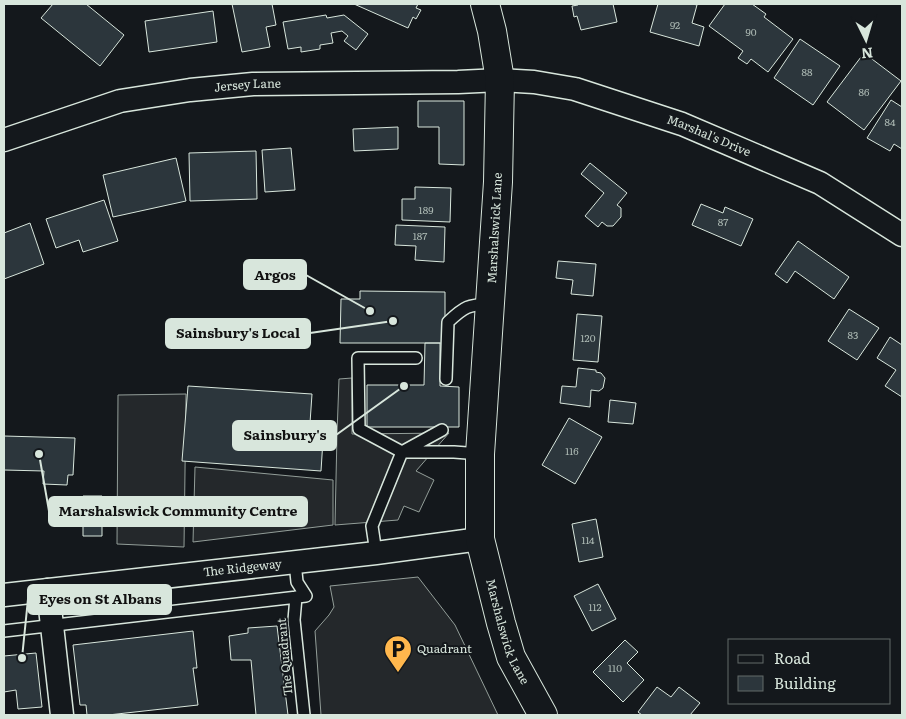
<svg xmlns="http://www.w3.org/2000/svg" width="906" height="719" viewBox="0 0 906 719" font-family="Literata,serif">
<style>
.parking{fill:#24282b;stroke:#939e99}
.building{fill:#2c363c;stroke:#d8e6dc}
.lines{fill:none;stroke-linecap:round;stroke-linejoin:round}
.service-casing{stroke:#d8e6dc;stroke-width:14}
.minor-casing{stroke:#d8e6dc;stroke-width:25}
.tertiary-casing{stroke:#d8e6dc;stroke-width:30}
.service{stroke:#14181c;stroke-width:11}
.minor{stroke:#14181c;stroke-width:22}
.tertiary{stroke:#14181c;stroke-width:28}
.labels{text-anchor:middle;stroke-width:4;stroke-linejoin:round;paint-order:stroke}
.number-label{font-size:10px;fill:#adbab4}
.street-label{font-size:12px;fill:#d8e6dc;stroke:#14181c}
.poi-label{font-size:12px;fill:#d8e6dc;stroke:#14181c;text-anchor:start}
.leader{fill:none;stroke:#d8e6dc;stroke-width:2}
.callout-dot{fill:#d8e6dc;stroke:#14181c;stroke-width:2}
.callout{fill:#d8e6dc;stroke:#d8e6dc;stroke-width:2}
.callout-label{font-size:14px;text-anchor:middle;font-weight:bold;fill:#111}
</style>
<rect width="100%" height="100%" fill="#14181c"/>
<path class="parking" d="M352,378V434L449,433L416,471L434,480L419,512L404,506L398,520L335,525L337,434L339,379Z
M186,394L184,547L117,544L118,395Z
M195,467L333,480V525L193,542Z
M418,577L455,625L498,715H321L315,631L329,615L334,607L330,586Z"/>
<path class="building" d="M53,4H86L124,35L100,66L41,18Z
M232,4H272L276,25L266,27L270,47L242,52Z
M354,4H418L416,8L421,10L416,19L413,17L408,28Z
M578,4H613L617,22L581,30L577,16L574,17L572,6L578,5Z
M658,4H693L697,5L692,23L704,27L699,46L650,32Z
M725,4H752L766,14L764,17L793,39L768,72L751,59L747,64L738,58L743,51L709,26Z
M213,11L217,42L149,52L145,21Z
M326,15L327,18L344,15L368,34L356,50L344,41L348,36L342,31L331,33L333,43L320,45V49L301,52V47L288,49L283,22Z
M800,39L840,66L813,105L774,78Z
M864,53L901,81L864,130L827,102Z
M891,100L902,107V149L894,144L890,151L867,138Z
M418,101H464V165L439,164V127H418Z
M398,127V149L354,151L353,129Z
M291,148L295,190L265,192L262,150Z
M256,151L257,199L190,201L189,153Z
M176,158L186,201L113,217L103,175Z
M590,163L627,193L617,205L621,208V217L613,226H607L602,222L598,227L585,216L604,193L581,174Z
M415,187L451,188L450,222L402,220V199H415Z
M104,200L118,241L83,252L79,240L56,248L46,219Z
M701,204L723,213L725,207L753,219L741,246L692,225Z
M30,223L44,264L4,279V233Z
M396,225L445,227L444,262L415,260L416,246L395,245Z
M798,241L849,277L834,299L795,271L787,283L775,274Z
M558,261L596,264L593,296L571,294L573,280L556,278Z
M360,291L445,292V343H340L341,299H360Z
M849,309L879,328L857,360L828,341Z
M577,314L602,316L598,362L573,360Z
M890,337L902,345V397L885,386L896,370L877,358Z
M425,343H440V386L459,387V427H367V385H424Z
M578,368L596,370V372L601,373L605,378L603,388L599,391L591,390L590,407L560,403L562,386L576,387Z
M188,386L312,394L310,423L324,424L321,471L182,461Z
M610,400L636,403L633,424L608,422Z
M569,418L602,437L575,484L542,465Z
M4,436L75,438L73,475H68L67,485L43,484L44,471L4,470Z
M83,496H102V536H83Z
M596,519L603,557L579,562L572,524Z
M598,584L616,619L592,631L574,596Z
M277,626L288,715H256L251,660H231L229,636L248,633V628Z
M193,631L197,668H193L198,705L108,715H87L86,705H80L73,645Z
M625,640L638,652L627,663L644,680L623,702L593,672Z
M36,653L42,707L18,709L16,690L4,692V656Z
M657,687L671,697L679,687L700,703L690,715H642L638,712Z"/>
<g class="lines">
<g class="service-casing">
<path id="service" d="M416,358H358L359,429L402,452H454L480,454
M446,379L448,322C465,306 468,305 490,304
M376,553L372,526L402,452L442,430
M296,597L294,620L304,715
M4,631L306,596L297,582L295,562"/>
</g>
<g class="minor-casing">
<g id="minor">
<path id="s1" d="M4,140L120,101L190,90L253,84L458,82L500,80L534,82L575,89L682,124L820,183L902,235"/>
<path d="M48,590L62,715"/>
<path id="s2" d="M4,595L376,553L480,539"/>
</g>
</g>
<g class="tertiary-casing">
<g id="tertiary">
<path id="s3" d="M485,4L492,31L500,80L498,182L480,454V539L501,623L511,657L543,715"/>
</g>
</g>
<use href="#service" class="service"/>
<use href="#minor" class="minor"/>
<use href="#tertiary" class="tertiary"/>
</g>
<defs>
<g id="parking-pin" transform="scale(1.4375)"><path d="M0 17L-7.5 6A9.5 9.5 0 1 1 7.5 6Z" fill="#ffb74d" stroke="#14181c"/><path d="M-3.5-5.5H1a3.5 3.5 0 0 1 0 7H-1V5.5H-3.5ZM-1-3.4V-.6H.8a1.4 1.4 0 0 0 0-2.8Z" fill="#111"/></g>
</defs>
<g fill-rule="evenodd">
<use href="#parking-pin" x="398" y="649"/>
</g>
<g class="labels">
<g class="number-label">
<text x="675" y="29">92</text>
<text x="751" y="36">90</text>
<text x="807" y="76">88</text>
<text x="864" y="96">86</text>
<text x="890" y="126">84</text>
<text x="426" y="214">189</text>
<text x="723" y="226">87</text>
<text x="420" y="240">187</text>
<text x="853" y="339">83</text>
<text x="588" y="342">120</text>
<text x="572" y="455">116</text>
<text x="588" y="544">114</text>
<text x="595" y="611">112</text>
<text x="615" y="672">110</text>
</g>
<g class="street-label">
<text dy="4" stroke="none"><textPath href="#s1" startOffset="251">Jersey Lane</textPath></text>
<text dy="4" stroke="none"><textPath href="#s1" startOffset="721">Marshal's Drive</textPath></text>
<text transform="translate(495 228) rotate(-87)" y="4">Marshalswick Lane</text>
<text dy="4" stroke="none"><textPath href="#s2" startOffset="240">The Ridgeway</textPath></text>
<text dy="4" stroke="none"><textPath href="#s3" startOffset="634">Marshalswick Lane</textPath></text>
<text transform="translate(285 657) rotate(-95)" y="4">The Quadrant</text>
</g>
<g class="poi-label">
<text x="417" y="653">Quadrant</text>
</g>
</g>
<path class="leader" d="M370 311L306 275M393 321L310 333M404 386L336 435M39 454L49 511M22 658L28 599"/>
<g class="callout-dot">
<circle cx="370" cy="311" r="5"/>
<circle cx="393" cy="321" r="5"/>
<circle cx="404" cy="386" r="5"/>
<circle cx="39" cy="454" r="5"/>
<circle cx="22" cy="658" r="5"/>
</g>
<g class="callout">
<rect x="244" y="260" width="62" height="29" rx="5"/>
<rect x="166" y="319" width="144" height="29" rx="5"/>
<rect x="233" y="421" width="103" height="29" rx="5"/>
<rect x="49" y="497" width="258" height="29" rx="5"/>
<rect x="28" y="585" width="143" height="29" rx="5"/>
</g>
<g class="callout-label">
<text x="275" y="280">Argos</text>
<text x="238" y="338">Sainsbury's Local</text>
<text x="285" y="440">Sainsbury's</text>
<text x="178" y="516">Marshalswick Community Centre</text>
<text x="100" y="604">Eyes on St Albans</text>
</g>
<rect width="906" height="719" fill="none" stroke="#d8e6dc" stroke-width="10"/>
<rect x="728" y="639" width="162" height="65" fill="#14181c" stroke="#626a69"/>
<rect x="738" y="655" width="25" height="8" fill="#14181c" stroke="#626a69"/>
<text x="774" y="664" font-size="15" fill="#d8e6dc">Road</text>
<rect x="738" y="676" width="25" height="15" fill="#2c363c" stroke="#626a69"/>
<text x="774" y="689" font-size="15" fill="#d8e6dc">Building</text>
<g transform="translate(866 40) rotate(175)" stroke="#14181c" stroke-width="4" paint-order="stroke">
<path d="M0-4L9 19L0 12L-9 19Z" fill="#d8e6dc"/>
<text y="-8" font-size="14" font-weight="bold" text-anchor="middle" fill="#d8e6dc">N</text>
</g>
</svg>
